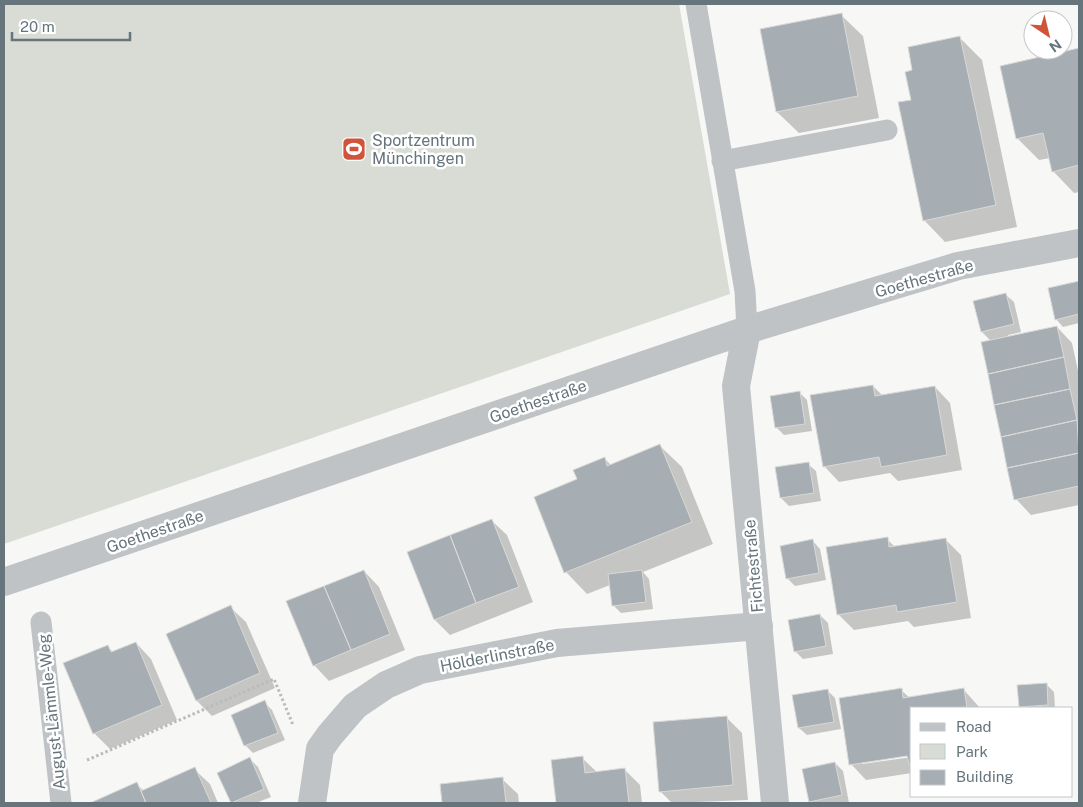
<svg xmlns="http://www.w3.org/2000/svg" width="1083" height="807" viewBox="0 0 1083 807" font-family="'Public Sans',sans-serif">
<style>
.green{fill:#d8dcd4}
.shadow{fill:#0003}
.building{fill:#a7aeb3;stroke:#d9d9d7}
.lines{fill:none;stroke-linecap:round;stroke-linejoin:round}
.path{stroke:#b9bcbe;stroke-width:3;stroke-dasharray:2.5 2.5;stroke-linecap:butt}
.service{stroke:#bfc3c6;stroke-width:21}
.minor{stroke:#bfc3c6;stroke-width:28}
.labels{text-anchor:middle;stroke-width:5;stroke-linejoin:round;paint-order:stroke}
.poi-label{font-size:16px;fill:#66747c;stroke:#fff;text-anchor:start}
.street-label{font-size:16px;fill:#66747c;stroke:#fff}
</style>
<rect width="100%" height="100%" fill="#f7f7f5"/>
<path class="green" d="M4,4H679L730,294L4,544Z"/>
<path class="shadow" d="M841,15L863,36L879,118L799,133L777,112Z
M960,38L982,60L1017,227L945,242L924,220L912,101L914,71Z
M1079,50V192L1074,193L1053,171L1050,158L1039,160L1017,138L1001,67Z
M1079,282V323L1063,327L1056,319L1049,289Z
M1006,295L1014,302L1021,332L1008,335V337L1057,327L1072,343L1079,375V505L1031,515L1016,499L991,341L982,332Z
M873,386L883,396L935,387L950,403L962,470L898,481L890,473L839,482L824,466Z
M799,392L807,400L812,431L784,435L776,427Z
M660,446L682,467L713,544L643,572L649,579L653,609L621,613L613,605L610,585L587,594L566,572L579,480L605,459L611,465Z
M808,464L816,471L821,501L789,506L781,498L777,469Z
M491,520L507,535L533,602L450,635L435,620Z
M887,539L896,548L946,540L961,555L971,618L914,627L908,621L854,630L838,614Z
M813,541L820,549L826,580L795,586L787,578Z
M364,571L379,587L405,650L329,681L314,665Z
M230,607L246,622L275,688L212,716L197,701Z
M820,615L828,623L833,654L803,659L795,651Z
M136,643L151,659L177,720L110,749L94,733L107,646L114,653Z
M1046,684L1054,692L1055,708H1022L1020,706Z
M901,690L910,698L964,690L980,708H912L862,762V764L912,757V773L866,780L851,764Z
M828,691L835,698L841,729L807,735L799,728Z
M264,702L272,710L285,740L253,753L245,745Z
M726,717L742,733L748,800L672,803L660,791Z
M582,758L598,773L624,769L640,785L642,803H557L552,762Z
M250,759L258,767L271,797L256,803H233L219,773Z
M835,763L843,771L849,803H812L810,801Z
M194,769L210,784L218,803H93L136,784L144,791Z
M502,779L518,794L519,803H444L442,785Z"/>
<path class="building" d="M842,13L858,96L776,112L760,29Z
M960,36L996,205L923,221L898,102L911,100L905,72L912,70L908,47Z
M1079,48V165L1052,172L1043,133L1016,139L1000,66Z
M1079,281V314L1055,320L1048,288Z
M1006,293L1014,324L981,332L973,301Z
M1057,326L1064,357L988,374L981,342Z
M1064,357L1070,389L994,405L988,374Z
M873,385L875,396L935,386L947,455L881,467L879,457L823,467L810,395Z
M1070,389L1077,420L1001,437L994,405Z
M800,391L805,424L775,428L770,396Z
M1077,420L1079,453L1007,468L1001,437Z
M660,444L692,522L564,573L534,497L577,479L573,470L605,457L607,466Z
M1079,453V486L1014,500L1007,468Z
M809,462L814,493L780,498L775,467Z
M492,519L519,587L476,603L450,535Z
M450,535L476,603L434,620L407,552Z
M888,537L889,547L946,538L957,602L897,612L896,605L837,615L826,547Z
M813,539L819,573L786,579L780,546Z
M364,570L390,634L351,650L324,586Z
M642,570L646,602L612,606L608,574Z
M324,586L351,650L313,666L286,601Z
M231,605L260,673L196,701L166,634Z
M820,614L826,646L794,652L788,620Z
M136,642L162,705L93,734L63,663L108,645L111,652Z
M1047,683L1048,705L1019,707L1017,685Z
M902,688L903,698L964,688L967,708H912V764H909L907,756L849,765L839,698Z
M828,689L834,722L798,728L792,695Z
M265,700L278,733L244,746L231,715Z
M727,716L733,785L659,792L653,722Z
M583,756L585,773L625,768L629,803H556L551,760Z
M250,757L264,789L231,803L217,773Z
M835,762L842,795L809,802L802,769Z
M195,767L211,803H146L141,791Z
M503,777L506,803H442L440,784Z
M137,782L146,803H90Z"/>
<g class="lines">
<path class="path" d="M87,760L274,679L293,725"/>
<path class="service" d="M696,4L745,291L747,330
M722,161L887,130
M41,622L61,803"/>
<path class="minor" d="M747,330L736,386L775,803
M4,582L747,330L958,266L1079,243
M312,803L320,749L330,735L355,706L386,685L420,670L557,643L759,626"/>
</g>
<defs>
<g id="stadium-square" transform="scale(1.25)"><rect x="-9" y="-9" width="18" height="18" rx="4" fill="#d0533c" stroke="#fff"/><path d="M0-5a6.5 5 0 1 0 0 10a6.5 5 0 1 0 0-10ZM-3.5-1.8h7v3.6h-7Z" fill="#fff"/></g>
</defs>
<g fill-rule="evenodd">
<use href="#stadium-square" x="354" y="149"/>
</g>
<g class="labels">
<g class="poi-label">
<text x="372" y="146">Sportzentrum<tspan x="372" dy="18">Münchingen</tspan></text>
</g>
<g class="street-label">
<text transform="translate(924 278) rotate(-16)" y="6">Goethestraße</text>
<text transform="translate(538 401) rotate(-19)" y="6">Goethestraße</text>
<text transform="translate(155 531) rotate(-19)" y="6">Goethestraße</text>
<text transform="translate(753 566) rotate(-95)" y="6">Fichtestraße</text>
<text transform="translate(497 655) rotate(-11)" y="6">Hölderlinstraße</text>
<text transform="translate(51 712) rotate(-96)" y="6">August-Lämmle-Weg</text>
</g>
</g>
<rect width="1083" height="807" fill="none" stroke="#66747c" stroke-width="10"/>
<rect x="910" y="707" width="162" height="90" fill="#ffffff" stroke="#c2c7cb"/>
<rect x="920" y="723" width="25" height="8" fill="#bfc3c6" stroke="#c2c7cb"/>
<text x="956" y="732" font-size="15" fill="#66747c">Road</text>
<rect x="920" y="744" width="25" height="15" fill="#d8dcd4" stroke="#c2c7cb"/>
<text x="956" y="757" font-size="15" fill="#66747c">Park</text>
<rect x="920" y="770" width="25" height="15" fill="#a7aeb3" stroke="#c2c7cb"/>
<text x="956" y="782" font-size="15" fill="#66747c">Building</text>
<g transform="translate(1048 35) rotate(145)"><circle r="24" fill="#ffffff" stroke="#c2c7cb"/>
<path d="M0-4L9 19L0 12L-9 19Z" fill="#d0533c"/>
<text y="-8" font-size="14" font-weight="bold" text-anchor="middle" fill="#66747c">N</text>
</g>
<path d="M12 32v8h118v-8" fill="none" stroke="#66747c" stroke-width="2.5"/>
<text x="20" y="32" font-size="15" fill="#66747c" stroke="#ffffff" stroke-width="4" paint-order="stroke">20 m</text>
</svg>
